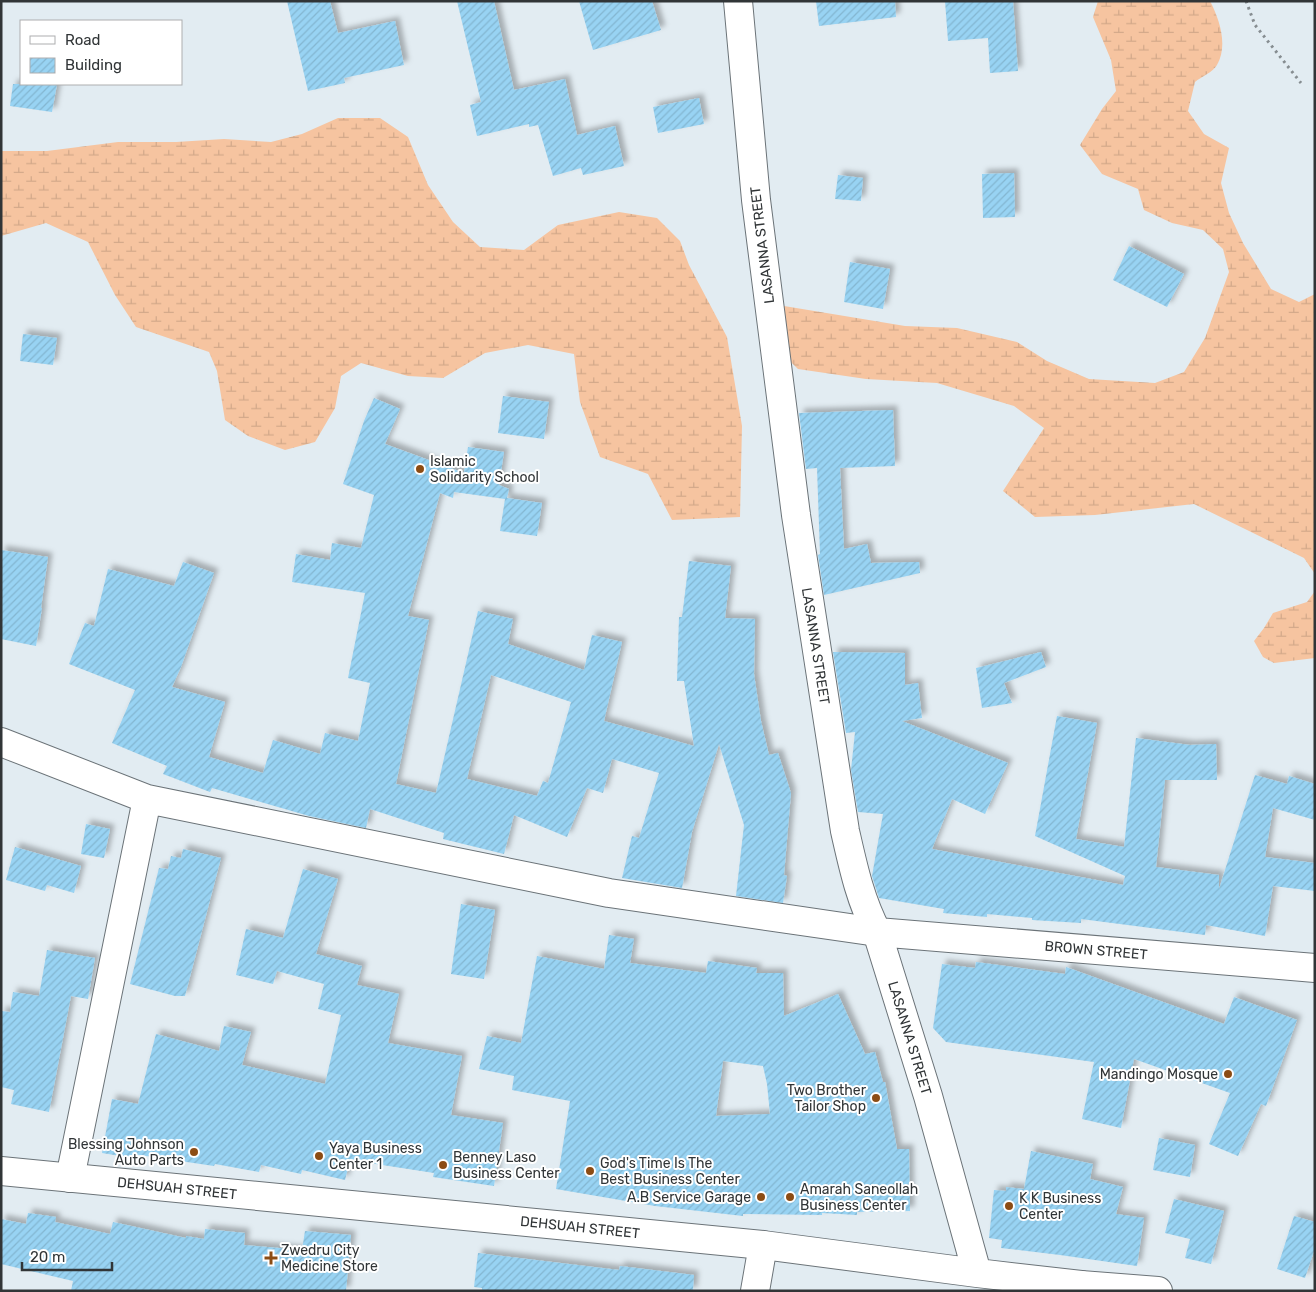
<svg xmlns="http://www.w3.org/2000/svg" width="1316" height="1292" viewBox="0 0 1316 1292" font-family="Rubik,sans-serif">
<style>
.wetland{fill:url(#wetland-marsh)}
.building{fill:url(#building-hatch);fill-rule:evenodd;filter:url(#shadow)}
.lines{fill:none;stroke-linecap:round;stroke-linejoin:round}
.minor-casing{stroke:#6b7378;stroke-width:30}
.tertiary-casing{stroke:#6b7378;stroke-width:30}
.path{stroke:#868d91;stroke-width:3;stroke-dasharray:2.5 4;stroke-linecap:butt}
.minor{stroke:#fff;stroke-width:28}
.tertiary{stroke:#fff;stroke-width:28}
.poi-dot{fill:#8c4c14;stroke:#fff;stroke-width:2}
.labels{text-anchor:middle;stroke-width:4;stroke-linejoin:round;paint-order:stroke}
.street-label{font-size:14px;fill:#313537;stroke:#fff}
.poi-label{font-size:14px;fill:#313537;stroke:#fff;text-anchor:start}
</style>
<defs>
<pattern id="wetland-marsh" width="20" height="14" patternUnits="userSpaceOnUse" patternTransform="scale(1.25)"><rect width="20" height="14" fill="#f6c4a0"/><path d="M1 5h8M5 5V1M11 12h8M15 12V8" fill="none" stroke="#d3a98a"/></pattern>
<pattern id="building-hatch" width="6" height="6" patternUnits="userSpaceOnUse" patternTransform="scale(1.25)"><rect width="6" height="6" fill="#98d3f3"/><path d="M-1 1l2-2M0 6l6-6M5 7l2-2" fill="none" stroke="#83b6d1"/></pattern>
<filter id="shadow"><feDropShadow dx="4.5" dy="-4.5" stdDeviation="2.5" flood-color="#0004"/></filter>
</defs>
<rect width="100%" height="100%" fill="#e2ecf2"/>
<path class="wetland" d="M1098,1H1210C1220,20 1228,46 1217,65C1213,72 1201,77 1195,82L1188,111L1204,134L1229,148L1221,183L1229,213L1243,243L1271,289L1299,302L1315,294V574L1304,558L1194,504L1095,515L1035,517L1003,491L1044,428L1014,406L937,383L866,379L798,369L762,334L778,305L905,326L957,328L1017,342L1047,361L1089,379L1155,383L1184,372L1205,338L1229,272L1223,249L1203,230L1172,223L1144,210L1138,189L1102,174L1080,145L1102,109L1116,91L1111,60L1093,17Z
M338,118H380L408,137L428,185L453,222L480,247L524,250L558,225L619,212L657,218L680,241L689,265L727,337L742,426L740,517L672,520L648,474L600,457L580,402L574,354L528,345L485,353L443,378L408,376L361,363L341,376L335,408L315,442L285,450L248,436L225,420L217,371L209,352L136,327L115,295L88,242L46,223L1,236V151H47L118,142H176L224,139L271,142L302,134Z
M1315,591V658L1274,663L1263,657L1254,641L1264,628L1273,613L1307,602Z"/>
<path class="building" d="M287,1H330L338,33L395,21L404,65L344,78L345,83L308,91Z
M457,1H494L514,90L565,79L577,135L615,126L624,166L583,175L581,168L553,176L538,125L529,127V124L477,136L470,105L481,102Z
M579,1H652L661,30L593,50Z
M816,1H895L896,17L819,26Z
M945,1H1013L1018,71L990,73L988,38L948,41Z
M13,84H57L52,112L10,106Z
M699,98L704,124L658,133L653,107Z
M1014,173L1015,217L983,218L982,174Z
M838,175L863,178L861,201L835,199Z
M1129,246L1184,274L1167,307L1113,280Z
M850,262L890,269L883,309L844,302Z
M23,334L57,338L53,365L20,361Z
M503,396L549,402L544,439L498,433Z
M374,398L400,409L385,444L464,473L468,447L504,452L499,485L509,489L507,498L542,503L537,536L500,531L505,499L454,492L453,498L440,493L408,616L429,620L396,784L436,793L478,611L513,619L508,644L584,670L592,635L622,642L604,721L694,746L684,681H677L679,617H682L689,561L731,566L725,618L755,619L754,674L761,721L769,755L778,753L791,793L784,875L787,876L783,903L736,896L744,825L719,744L692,832L682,888L622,878L632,836L639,838L659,773L612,759L603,793L587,788L567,837L514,815L504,854L443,839L444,833L370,809L366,828L309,816L212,788L210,792L163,774L167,766L112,743L135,690L69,664L85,623L94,626L108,569L174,586L183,562L214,573L181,667L172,687L225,702L209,757L263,773L273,740L320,754L325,733L358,741L370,683L348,678L365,593L292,582L296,554L330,560L332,543L361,548L374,495L343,484L364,421ZM491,675L571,702L548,783L543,781L537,796L467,779Z
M893,410L895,466L840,468L844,549L867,544L871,563L919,562L920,573L824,595L818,555L820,554L817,468L806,469L799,413Z
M1,550L48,557L41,608H42L36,646L1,639Z
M833,652L905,653V685L918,683L922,718L902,721L1008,763L985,814L952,799L932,849L1123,885L1125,876L1035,836L1057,716L1097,723L1076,839L1124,847L1136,738L1190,745L1216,744L1217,780H1165L1156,867L1219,875V889L1255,775L1287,784L1289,776L1315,784V820L1273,808L1265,857L1315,863V891L1273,886L1265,936L1206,925L1205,935L1081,919V923L1032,920V918L987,914V917L943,913L944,909L879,898L872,876L883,814L858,812L851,770L855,732L846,733Z
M1041,652L1046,667L1004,683L1012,703L982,708L976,668Z
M86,824L110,829L104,858L81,854Z
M15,847L81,866L74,893L47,885L45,891L6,880Z
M183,849L221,858L185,996H175L130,984L159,868L168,869L171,856L181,858Z
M303,869L338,879L316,954L362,966L357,985L399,994L388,1043L462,1056L451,1115L503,1123L494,1186L433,1177L434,1173L350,1160L345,1180L302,1170L301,1174L261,1165L259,1172L215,1164L214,1166L133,1154V1158L102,1153L112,1099L138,1104L156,1034L219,1051L224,1026L251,1032L242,1065L325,1084L341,1015L318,1009L324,984L277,971L273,984L236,975L246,929L283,938Z
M461,904L495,910L484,979L451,974Z
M609,935L634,939L630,963L706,973L708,961L757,968L756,973H783L784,1016L838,994L865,1054L875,1052L883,1082H885L897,1149H909L910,1211L857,1212V1215L822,1213V1215L743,1214V1216L655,1206L556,1189L570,1101L512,1090L514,1076L479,1069L487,1036L521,1043L537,956L604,969ZM723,1061L763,1066L767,1084L770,1114L716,1116Z
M47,950L95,958L88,999L71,996L49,1112L11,1104L14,1090L1,1087V1011L10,1012L13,992L39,996Z
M976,962L1065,974L1066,967L1224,1024L1234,997L1297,1020L1266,1106L1261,1104L1238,1156L1209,1144L1230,1093L1134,1059L1121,1128L1082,1119L1094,1062L946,1042L933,1028L942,964L975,968Z
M1159,1138L1195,1145L1190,1177L1153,1170Z
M1031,1151L1093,1164L1090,1179L1123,1187L1116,1214L1144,1218L1137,1266L1060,1255L1001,1248L1002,1240L989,1238L994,1190L1006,1191V1187L1024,1189Z
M1174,1199L1224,1211L1211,1264L1185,1258L1190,1239L1165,1233Z
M28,1213L56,1217L55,1222L110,1234L113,1222L186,1238V1236L204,1239L205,1229L245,1233L244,1245L302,1250L305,1231L351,1235L346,1291H71L73,1281L1,1264V1219L26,1224Z
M1294,1216L1315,1222V1248L1305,1278L1277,1269Z
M478,1253L619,1270L620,1266L694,1275L693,1291H482V1288L474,1287Z"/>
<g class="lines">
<g class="minor-casing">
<path id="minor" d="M1,742L147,799L609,893L877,932
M70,1178L147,799
M1081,1285L1158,1291
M755,1291L763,1245"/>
</g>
<g class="tertiary-casing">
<path id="tertiary" d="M738,1L756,200L796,515L845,831C853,866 860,900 877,932L928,1096L977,1273
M877,932L1315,968
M1,1171L763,1245L977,1273L1081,1285L1085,1291"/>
</g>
<path class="path" d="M1246,1L1255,25L1301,83"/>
<use href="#minor" class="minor"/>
<use href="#tertiary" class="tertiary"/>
</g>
<g class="poi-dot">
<circle cx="420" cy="469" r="5"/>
<circle cx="1228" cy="1074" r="5"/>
<circle cx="876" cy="1098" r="5"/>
<circle cx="194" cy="1152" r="5"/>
<circle cx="319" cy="1156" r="5"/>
<circle cx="443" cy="1165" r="5"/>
<circle cx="590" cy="1171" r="5"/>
<circle cx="761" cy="1197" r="5"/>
<circle cx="790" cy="1197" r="5"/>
<circle cx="1009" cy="1206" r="5"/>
<path d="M268.5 1250.5h5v5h5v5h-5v5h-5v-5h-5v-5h5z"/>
</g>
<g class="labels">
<g class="street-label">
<text transform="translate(762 245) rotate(-97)" y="5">LASANNA STREET</text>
<text transform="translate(816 646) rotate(81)" y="5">LASANNA STREET</text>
<text transform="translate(1096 950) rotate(5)" y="5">BROWN STREET</text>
<text transform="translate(910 1038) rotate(73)" y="5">LASANNA STREET</text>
<text transform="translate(177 1188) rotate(6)" y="5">DEHSUAH STREET</text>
<text transform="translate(580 1227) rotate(6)" y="5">DEHSUAH STREET</text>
</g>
<g class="poi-label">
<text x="430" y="466">Islamic<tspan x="430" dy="16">Solidarity School</tspan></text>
<text x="1218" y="1079" text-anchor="end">Mandingo Mosque</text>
<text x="866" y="1095" text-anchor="end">Two Brother<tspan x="866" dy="16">Tailor Shop</tspan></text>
<text x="184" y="1149" text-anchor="end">Blessing Johnson<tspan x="184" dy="16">Auto Parts</tspan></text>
<text x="329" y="1153">Yaya Business<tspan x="329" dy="16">Center 1</tspan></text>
<text x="453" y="1162">Benney Laso<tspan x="453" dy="16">Business Center</tspan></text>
<text x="600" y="1168">God's Time Is The<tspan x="600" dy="16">Best Business Center</tspan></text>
<text x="800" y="1194">Amarah Saneollah<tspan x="800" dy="16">Business Center</tspan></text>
<text x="751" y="1202" text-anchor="end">A.B Service Garage</text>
<text x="1019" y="1203">K K Business<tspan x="1019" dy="16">Center</tspan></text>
<text x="281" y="1255">Zwedru City<tspan x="281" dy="16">Medicine Store</tspan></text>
</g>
</g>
<rect width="1316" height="1292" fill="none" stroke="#313537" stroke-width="5"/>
<rect x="20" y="20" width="162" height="65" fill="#ffffff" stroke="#adaeaf"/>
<rect x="30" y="36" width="25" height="8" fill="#ffffff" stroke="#adaeaf"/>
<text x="65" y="45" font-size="15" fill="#313537">Road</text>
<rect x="30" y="58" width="25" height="15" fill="url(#building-hatch)" stroke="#adaeaf"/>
<text x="65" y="70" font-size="15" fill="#313537">Building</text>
<path d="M22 1262v8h90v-8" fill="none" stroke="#313537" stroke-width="2.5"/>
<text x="30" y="1262" font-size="15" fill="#313537" stroke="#ffffff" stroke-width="4" paint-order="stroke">20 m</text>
</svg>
